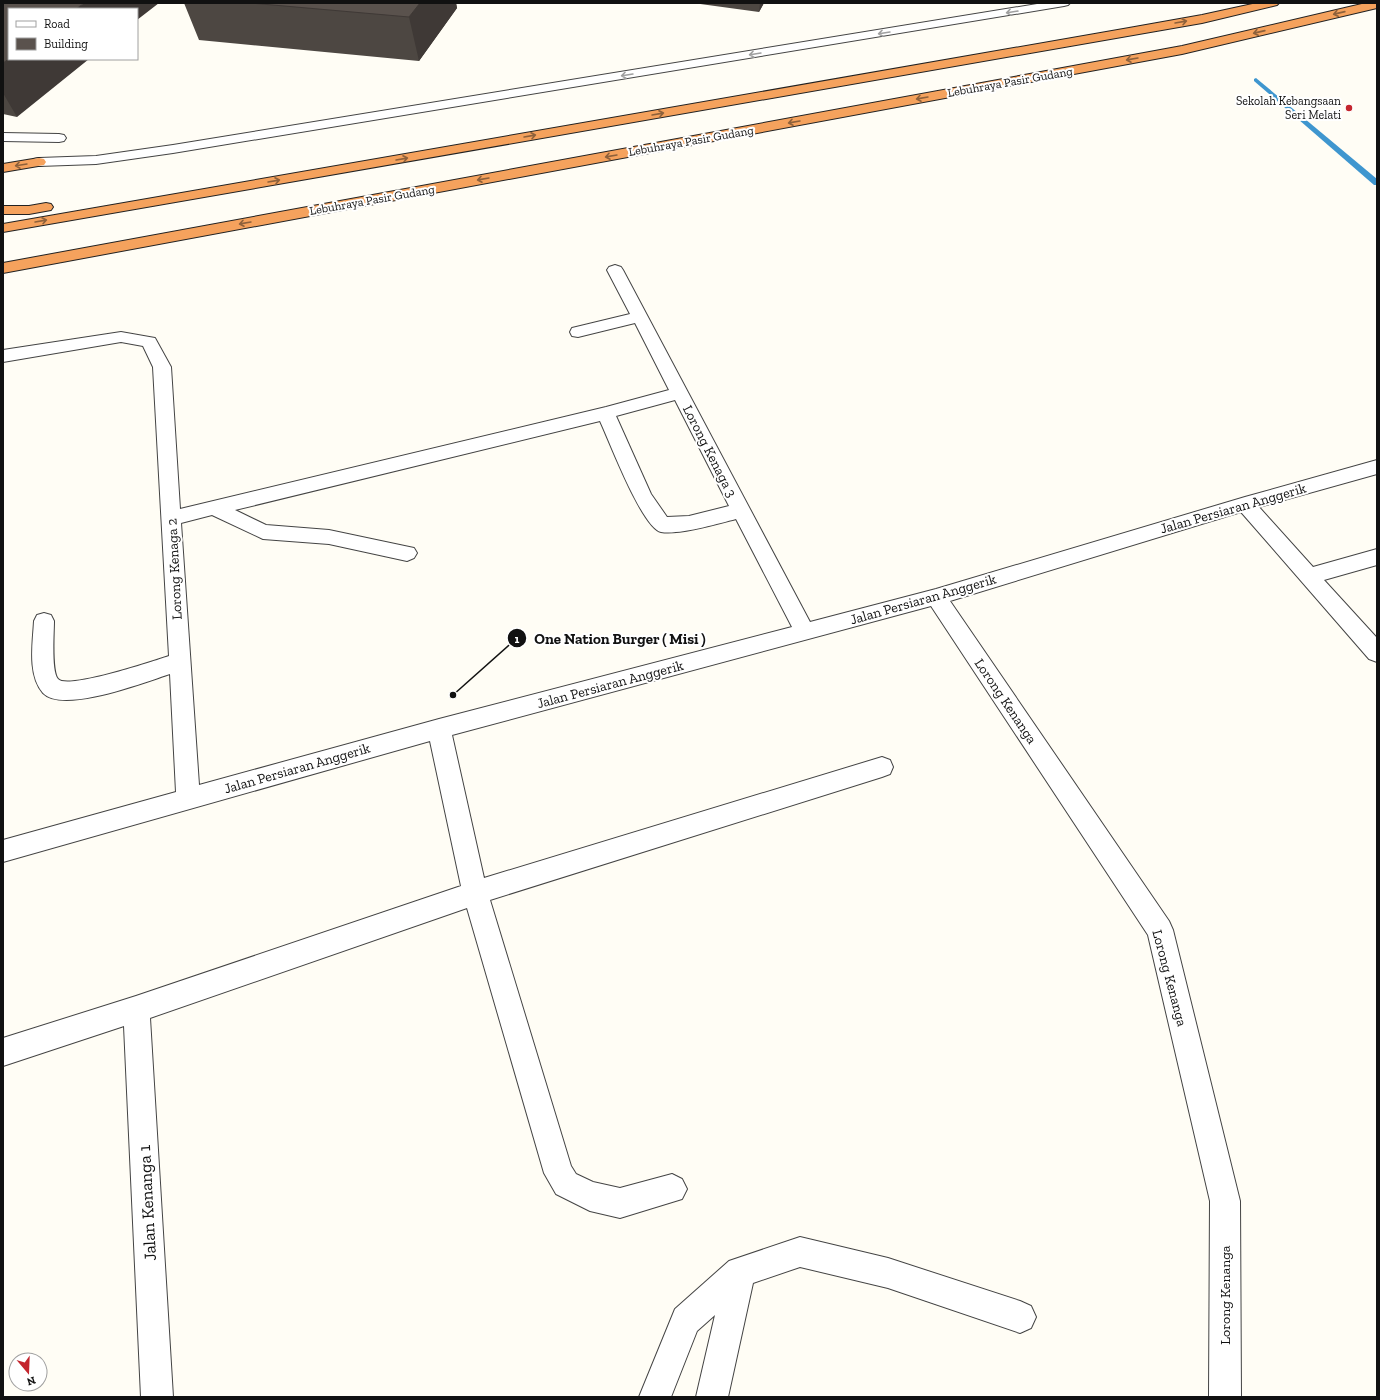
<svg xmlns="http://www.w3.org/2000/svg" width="1380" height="1400" viewBox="0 0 1380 1400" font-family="'Zilla Slab',serif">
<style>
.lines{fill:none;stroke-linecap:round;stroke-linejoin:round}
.stream{fill:#3f96cf;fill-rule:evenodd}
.minor-casing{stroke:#444;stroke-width:2}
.highway-casing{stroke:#222;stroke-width:2}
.minor{fill:#fff;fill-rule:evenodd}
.highway{fill:#f5a25d;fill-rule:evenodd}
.wall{fill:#4d4742}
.shaded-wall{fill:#3f3936}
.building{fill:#5a524d;stroke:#3f3936}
.oneway{stroke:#a0a0a0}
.oneway2{stroke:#8e613b}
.poi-dot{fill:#c4262e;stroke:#fff;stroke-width:1.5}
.labels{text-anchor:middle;stroke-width:4;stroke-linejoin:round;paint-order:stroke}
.far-street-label{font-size:12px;fill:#111;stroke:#fff}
.far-poi-label{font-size:12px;fill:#111;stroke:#fff;text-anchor:end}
.street-label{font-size:14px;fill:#111;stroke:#fff}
.near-street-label{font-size:17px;fill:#111;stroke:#fff}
.leader{fill:none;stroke:#111;stroke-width:1.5}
.callout-dot{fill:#111;stroke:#fff;stroke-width:1.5}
.mark-label{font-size:12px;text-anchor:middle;font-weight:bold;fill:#fff}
.callout-label{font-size:15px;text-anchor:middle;font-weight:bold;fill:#111;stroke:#fff;stroke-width:4;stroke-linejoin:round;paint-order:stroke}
</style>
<rect width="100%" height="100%" fill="#fffdf5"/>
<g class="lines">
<path class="stream" d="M1256,78L1377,179V185H1374L1254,81V79Z"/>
<g class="minor-casing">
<path id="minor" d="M1043,3H1070L1068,5L1064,6L173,153L96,164L39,166L34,165L32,162L34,159L39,158L96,156L173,145Z
M3,133L59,134L64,135L66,138L64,141L59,142L3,141Z
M615,265L621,267L623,270L810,622L936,589L1245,497L1377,460V474L1259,507L1313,567L1377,549V565L1324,580L1377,638V662L1369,659L1241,512L950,601L1169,921L1173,930L1240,1201L1241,1397H1209L1210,1201L1148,935L931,606L452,735L484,878L882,757L890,760L893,767L890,774L882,777L490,900L571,1166L576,1174L593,1182L620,1188L672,1174L682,1179L687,1189L682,1199L620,1218L590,1211L556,1194L544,1173L467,908L150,1018L173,1397H141L124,1026L3,1066V1038L136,996L461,886L430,741L3,862V840L176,792L170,674C145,682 63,714 43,693C27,675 33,642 34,621L37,615L44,613L51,615L54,621C54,633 51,671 58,679C67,690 154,661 169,656L153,367L143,346L121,342L3,362V350L121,332L155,338L171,367L180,509L606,407L669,390L635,323L578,337L572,336L570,332L572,328L630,314L607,270L609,267ZM675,400L729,506L689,516L667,517L651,494L616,416ZM600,421C609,440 642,528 661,532C679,535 717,524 736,519L792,627L439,719L199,785L181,523L212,515L263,539L329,544L407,561L414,558L417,553L414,548L329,530L266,525L235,510Z
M800,1237L888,1258L1020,1301L1031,1306L1036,1317L1031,1328L1020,1333L888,1288L800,1267L753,1283L728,1397H696L715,1315L697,1331L671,1397H639L675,1309L729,1261Z"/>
</g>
<g class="highway-casing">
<path id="highway" d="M1257,3H1279L1277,5L1202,23L3,232V224L1129,28L1202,15Z
M1366,3H1377V8L1182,54L3,273V263L1182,46Z
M39,158L44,159L46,162L44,165L3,172V164Z
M46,203L51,204L53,207L51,210L29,214H3V206H29Z"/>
</g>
<use href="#minor" class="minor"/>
<use href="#highway" class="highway"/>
</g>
<path class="wall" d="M3,3L17,117L3,114Z
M184,3H456L457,8L419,61L199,40Z
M693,3H764L759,12Z"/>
<path class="shaded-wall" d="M84,3H159L137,20V9H76Z
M420,3H456L457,8L419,61L409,17Z
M760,3H764L759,12Z
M9,59H89L17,117L3,93V63Z"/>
<path class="building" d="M3,3H84L76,9H9V59L3,63Z
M250,3H420L409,17Z"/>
<defs><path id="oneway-shaft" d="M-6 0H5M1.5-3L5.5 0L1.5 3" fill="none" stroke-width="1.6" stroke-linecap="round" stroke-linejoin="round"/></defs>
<g class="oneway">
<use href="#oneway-shaft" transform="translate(1012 12) rotate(171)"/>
<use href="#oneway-shaft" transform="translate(884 33) rotate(171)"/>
<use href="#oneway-shaft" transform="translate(755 54) rotate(171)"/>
<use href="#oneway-shaft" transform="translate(627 75) rotate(171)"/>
</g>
<g class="oneway2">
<use href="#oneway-shaft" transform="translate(1339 13) rotate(167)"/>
<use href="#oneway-shaft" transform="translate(1181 22) rotate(-10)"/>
<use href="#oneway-shaft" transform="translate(1259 32) rotate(167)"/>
<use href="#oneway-shaft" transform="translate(1132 59) rotate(170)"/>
<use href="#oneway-shaft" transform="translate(922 98) rotate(170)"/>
<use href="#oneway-shaft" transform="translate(658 114) rotate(-10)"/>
<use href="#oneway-shaft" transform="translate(794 122) rotate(170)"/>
<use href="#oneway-shaft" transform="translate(530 136) rotate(-10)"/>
<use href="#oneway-shaft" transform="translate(611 156) rotate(170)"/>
<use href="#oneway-shaft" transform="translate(402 159) rotate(-10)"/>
<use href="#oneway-shaft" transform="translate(21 165) rotate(171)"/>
<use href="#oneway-shaft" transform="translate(483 179) rotate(170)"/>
<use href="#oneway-shaft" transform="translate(274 181) rotate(-10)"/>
<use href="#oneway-shaft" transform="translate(41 221) rotate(-10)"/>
<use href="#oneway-shaft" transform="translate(245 223) rotate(170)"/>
</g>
<circle class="poi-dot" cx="1349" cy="108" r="4"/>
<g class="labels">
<g class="far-street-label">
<text transform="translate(1010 82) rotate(-10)" y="4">Lebuhraya Pasir Gudang</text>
<text transform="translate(691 141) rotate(-10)" y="4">Lebuhraya Pasir Gudang</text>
<text transform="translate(372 200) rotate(-10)" y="4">Lebuhraya Pasir Gudang</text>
</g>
<g class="far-poi-label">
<text x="1341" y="105">Sekolah Kebangsaan<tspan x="1341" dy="14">Seri Melati</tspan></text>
</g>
<g class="street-label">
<text transform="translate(710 451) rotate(63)" y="5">Lorong Kenaga 3</text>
<text transform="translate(1233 508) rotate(-16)" y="5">Jalan Persiaran Anggerik</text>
<text transform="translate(174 569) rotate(-93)" y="5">Lorong Kenaga 2</text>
<text transform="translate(923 599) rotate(-16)" y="5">Jalan Persiaran Anggerik</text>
<text transform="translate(610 684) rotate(-15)" y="5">Jalan Persiaran Anggerik</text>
<text transform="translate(1006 701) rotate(56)" y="5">Lorong Kenanga</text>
<text transform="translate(297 768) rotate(-16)" y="5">Jalan Persiaran Anggerik</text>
<text transform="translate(1170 978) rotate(75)" y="5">Lorong Kenanga</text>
<text transform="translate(1225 1295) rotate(-90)" y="5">Lorong Kenanga</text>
</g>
<g class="near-street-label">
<text transform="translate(147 1203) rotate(-93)" y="6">Jalan Kenanga 1</text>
</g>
</g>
<path class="leader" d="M453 695L517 638"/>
<g class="callout-dot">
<circle cx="453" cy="695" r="4"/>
<circle cx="517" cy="638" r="10"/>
</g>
<g class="mark-label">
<text x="517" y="643">1</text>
</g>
<g class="callout-label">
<text x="620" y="644">One Nation Burger ( Misi )</text>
</g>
<rect width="1380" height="1400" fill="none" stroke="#111111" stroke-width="8"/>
<rect x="8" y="8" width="130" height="52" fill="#ffffff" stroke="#a0a0a0"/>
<rect x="16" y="21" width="20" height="6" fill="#ffffff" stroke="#a0a0a0"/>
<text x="44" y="28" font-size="12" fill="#111111">Road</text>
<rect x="16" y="38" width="20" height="12" fill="#5a524d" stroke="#a0a0a0"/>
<text x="44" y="48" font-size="12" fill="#111111">Building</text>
<g transform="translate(28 1372) rotate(161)"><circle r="19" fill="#ffffff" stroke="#a0a0a0"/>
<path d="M0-3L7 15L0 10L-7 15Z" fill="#c4262e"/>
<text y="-6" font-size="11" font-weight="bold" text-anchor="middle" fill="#111111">N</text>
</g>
</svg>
